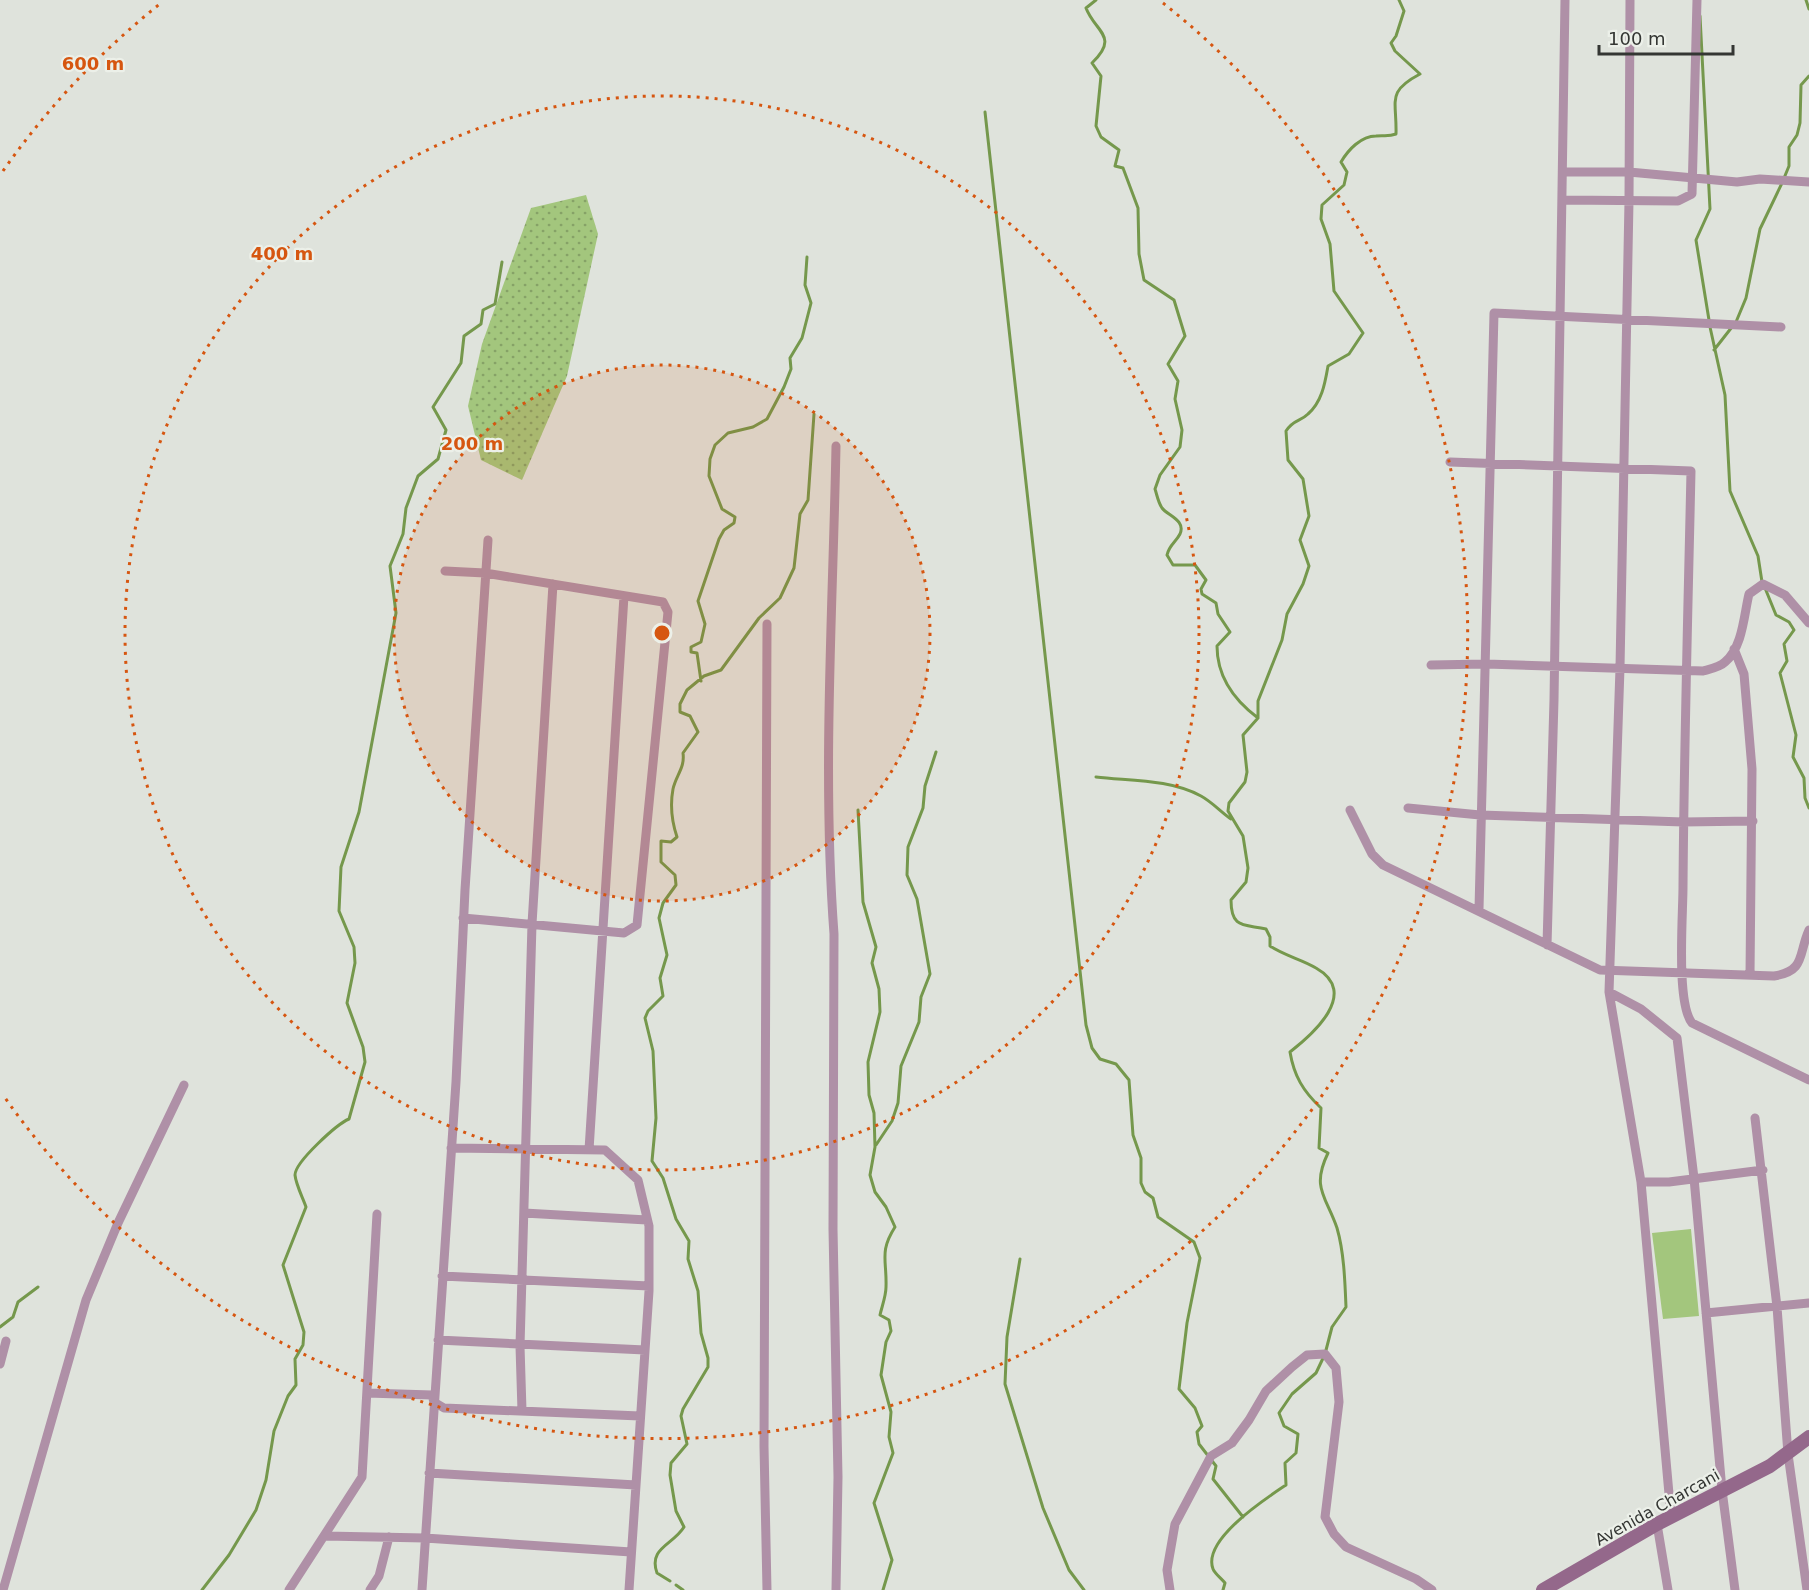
<svg xmlns="http://www.w3.org/2000/svg" width="1809" height="1590" viewBox="0 0 1809 1590" font-family="'DejaVu Sans',sans-serif">
<style>
.grass{fill:url(#grass-dots)}
.green{fill:#a3c67d}
.lines{fill:none;stroke-linecap:round;stroke-linejoin:round}
.stream{stroke:#75984c;stroke-width:3}
.minor{stroke:#af90a7;stroke-width:9}
.secondary{stroke:#94688b;stroke-width:14}
.ring{fill:none;stroke:#d65610;stroke-width:3;stroke-dasharray:3 6}
.labels{text-anchor:middle;stroke-width:4.5;stroke-linejoin:round;paint-order:stroke}
.street-label{font-size:16px;fill:#343633;stroke:#ecf0e9}
.centre{fill:#d65610;stroke:#ecf0e9;stroke-width:3}
.ring-label{font-size:18px;text-anchor:middle;font-weight:bold;fill:#d65610;stroke:#ecf0e9;stroke-width:4.5;stroke-linejoin:round;paint-order:stroke}
</style>
<defs>
<pattern id="grass-dots" width="8" height="8" patternUnits="userSpaceOnUse" patternTransform="scale(1.5)"><rect width="8" height="8" fill="#a3c67d"/><path d="M2 2h.1M6 6h.1" fill="none" stroke="#86a267" stroke-width="1.8" stroke-linecap="round"/></pattern>
</defs>
<rect width="100%" height="100%" fill="#dfe3dc"/>
<path class="grass" d="M586,195L598,234L567,376L522,480L481,460L468,406L482,344L531,208Z"/>
<path class="green" d="M1691,1229L1699,1316L1663,1319L1652,1233Z"/>
<g class="lines">
<path class="stream" d="M1096,0L1086,8C1095,32 1120,36 1092,63L1101,76L1096,126L1101,137L1119,150L1115,166L1123,168L1138,208L1139,254L1144,280L1174,300L1185,336L1168,364L1178,381L1175,399L1182,430L1180,447L1160,475L1155,489C1157,495 1158,502 1162,508C1168,516 1186,520 1180,534C1176,542 1169,545 1167,555L1173,565H1195L1206,580L1201,589L1202,594L1216,603L1218,614L1230,632L1217,646C1217,676 1234,700 1258,718
M1806,0L1809,9
M1700,16L1710,209L1696,240L1709,320
M985,112L1086,1025L1092,1048L1100,1059L1116,1064L1129,1080L1133,1135L1141,1158V1183L1145,1192L1153,1198L1158,1217L1194,1242L1200,1258L1187,1323L1179,1389L1195,1408L1202,1426L1197,1432L1199,1444L1216,1466L1213,1479L1243,1517
M1736,322L1746,298L1760,229L1782,183L1789,166V147L1797,135L1800,123L1801,85L1809,76
M1710,327L1725,395L1730,491L1758,556L1762,582
M1714,350L1732,327
M1765,588L1776,615L1789,622L1794,630L1784,644L1787,661L1780,673L1796,735L1793,757L1804,778L1805,798L1809,808
M701,681L697,653L691,652V647L701,642L705,624L698,601L719,539L724,530L734,523L735,517L722,509L709,476L710,459L715,445L728,433L753,427L767,419L784,387L791,369L790,358L802,338L811,303L805,285L807,257
M1096,777C1130,781 1170,779 1201,796C1212,802 1221,812 1231,819
M858,810L863,902L876,947L872,963L879,989L880,1012L868,1062L869,1095L874,1113L875,1147L870,1175L875,1192L886,1207L895,1227C879,1252 887,1260 886,1287C886,1296 882,1306 880,1315L889,1320L891,1331L886,1342L881,1375L891,1412L889,1437L893,1453L874,1503L892,1560L883,1590
M876,1145L892,1121L898,1103L901,1066L919,1022L921,997L930,974L917,899L907,875L908,847L923,808L925,786L936,752
M1020,1259L1007,1337L1005,1384L1043,1508L1069,1570L1084,1590
M0,1327L13,1317L18,1302L38,1287
M670,1581L657,1573C648,1548 673,1545 684,1527L676,1511L670,1475L671,1463L687,1444L681,1416L683,1409L708,1367V1358L701,1333L698,1291L688,1259L689,1241L676,1219L663,1178L652,1161L656,1118L653,1051L645,1018L648,1011L663,996L660,978L667,955L659,918L663,903L676,885L675,875L661,862V841L671,842L677,837C672,822 670,805 673,789C676,775 685,768 683,753L698,732L690,716L680,712V704L687,690L704,676L721,670L759,618L780,598L794,568L800,514L808,500L814,414
M676,1585L683,1590
M202,1590L229,1555L256,1510L266,1480L274,1431L288,1396L296,1385L295,1359L303,1345L304,1332L283,1265L306,1207C303,1198 296,1185 295,1175C295,1162 337,1124 349,1119L365,1062L363,1047L347,1003L355,963L354,947L339,911L341,867L359,812L396,613L390,566L403,534L406,508L418,476L438,459L446,430L433,407L461,363L464,336L481,324L483,310L495,304L502,262
M1223,1590L1225,1583C1222,1579 1215,1574 1213,1569C1202,1540 1265,1499 1286,1485L1285,1463L1296,1453L1298,1434L1284,1426L1279,1413L1292,1394L1316,1373L1325,1354L1332,1327L1346,1307C1345,1282 1344,1252 1337,1228C1326,1196 1311,1188 1328,1153L1319,1148L1321,1108C1303,1091 1294,1076 1290,1052C1313,1034 1360,993 1316,968C1301,959 1285,956 1270,946V937L1266,929C1244,924 1231,929 1231,900L1246,882L1248,868L1243,836L1228,811L1229,803L1245,782L1247,772L1243,735L1258,718V701L1282,640L1287,614L1303,584L1309,566L1300,540L1309,516L1303,479L1288,460L1286,431C1294,419 1300,422 1308,414C1322,402 1325,383 1328,366L1349,354L1363,333L1334,291L1330,244L1321,219L1322,205L1344,185L1347,172L1341,162C1348,150 1361,136 1376,136C1384,135 1388,137 1396,134C1397,100 1386,92 1420,74L1395,51L1391,43L1396,36L1404,11L1399,0"/>
<path class="minor" d="M1630,0L1629,201L1620,668L1609,992L1641,1182L1671,1516
M1563,172H1629L1737,182L1760,179L1809,182
M1562,200L1678,201L1692,194L1697,0
M1450,462L1691,471C1688,610 1684,748 1683,887C1683,915 1676,1003 1692,1023L1809,1080
M445,571L485,573L663,602L668,612L637,925L624,933L463,918
M767,624L764,1446L767,1590
M1734,649L1744,674L1752,769L1750,975
M1431,665L1486,664L1703,671C1710,669 1720,667 1725,662C1743,647 1744,614 1749,594L1763,584L1785,595L1809,623
M1408,808L1480,815L1683,822L1753,821
M1350,810L1372,854L1383,865L1600,970L1774,976C1806,971 1798,954 1809,930
M1479,909L1494,313L1781,327
M1547,945L1554,700L1565,0
M1609,992L1641,1009L1677,1038L1694,1178L1722,1490L1735,1590
M1755,1118L1777,1307L1788,1454L1807,1590
M451,1148L605,1150L638,1180L649,1226V1291L629,1590
M589,1150L624,596
M1641,1182H1669L1763,1170
M524,1213L647,1220
M442,1276L649,1286
M1706,1313L1809,1303
M438,1340L645,1350
M0,1364L6,1341
M367,1393L432,1395L434,1402L444,1408L640,1416
M522,1411L520,1346L532,924L553,584
M429,1473L636,1485
M1657,1524L1668,1590
M325,1536L425,1538L631,1552
M3,1590L86,1300L118,1223L184,1085
M289,1590L362,1477L377,1214
M370,1590L379,1576L389,1537
M422,1590L456,1082L465,890L488,540
M836,1590L838,1477L833,1229L834,934C822,772 833,608 836,446
M1170,1590L1167,1570L1175,1524L1211,1456L1232,1443L1249,1420L1266,1391L1292,1367L1307,1355L1325,1354L1336,1368L1339,1402L1325,1517L1334,1534L1346,1547L1416,1579L1432,1590"/>
<path class="secondary" d="M1543,1590L1657,1524L1770,1466L1809,1437"/>
</g>
<circle cx="662" cy="633" r="268" fill="#d65610" fill-opacity=".12"/>
<g class="ring">
<circle cx="662" cy="633" r="268"/>
<circle cx="662" cy="633" r="537"/>
<path d="M3 171A805 805 0 0 1 161 3M1163 3A805 805 0 1 1 3 1095"/>
</g>
<g class="labels">
<g class="street-label">
<text transform="translate(1657 1507) rotate(-29)" y="6">Avenida Charcani</text>
</g>
</g>
<circle cx="662" cy="633" r="9" class="centre"/>
<g class="ring-label">
<text x="93" y="70">600 m</text>
<text x="282" y="260">400 m</text>
<text x="472" y="450">200 m</text>
</g>
<path d="M1599 45v9h134v-9" fill="none" stroke="#343633" stroke-width="3"/>
<text x="1608" y="45" font-size="18" fill="#343633" stroke="#ecf0e9" stroke-width="4.5" paint-order="stroke">100 m</text>
</svg>
